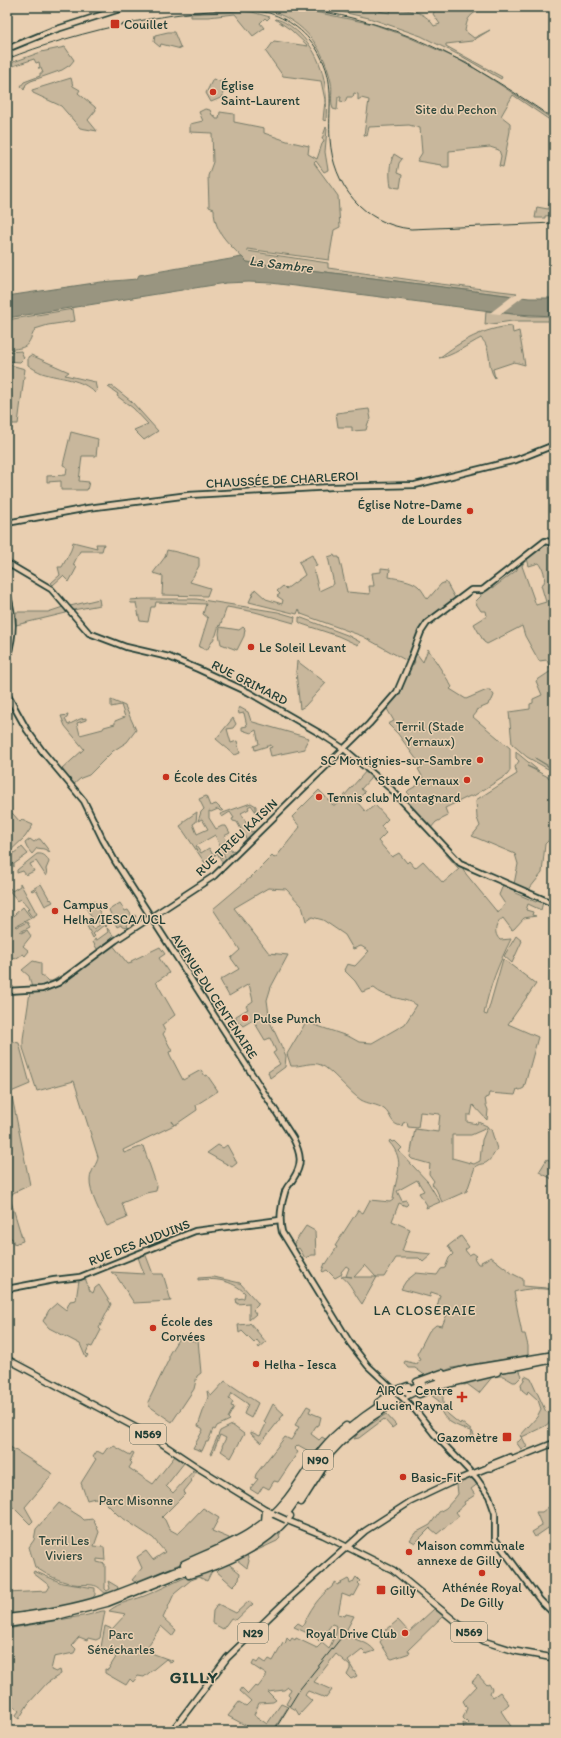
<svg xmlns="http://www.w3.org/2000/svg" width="561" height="1738" viewBox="0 0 561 1738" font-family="Itim,sans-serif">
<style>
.green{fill:#c8b79c;stroke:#747a68;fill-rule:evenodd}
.water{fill:#999580;stroke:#687262}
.pier{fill:#e9cfb1}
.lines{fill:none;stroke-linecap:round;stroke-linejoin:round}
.secondary-casing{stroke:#1f3d34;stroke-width:8}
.primary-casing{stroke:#1f3d34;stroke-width:8}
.highway-casing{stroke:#1f3d34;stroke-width:9}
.secondary{stroke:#e9cfb1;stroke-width:4.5}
.primary{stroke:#e9cfb1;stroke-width:5}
.highway{stroke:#e9cfb1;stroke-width:6}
.tram{stroke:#1f3d34;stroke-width:1}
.rail{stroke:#1f3d34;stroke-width:1}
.secondary-bridge-casing{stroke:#1f3d34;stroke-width:8;stroke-linecap:butt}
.primary-bridge-casing{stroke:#1f3d34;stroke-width:8;stroke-linecap:butt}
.secondary-bridge{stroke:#e9cfb1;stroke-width:4.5}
.primary-bridge{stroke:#e9cfb1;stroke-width:5}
.poi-dot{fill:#c8321e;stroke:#e9cfb1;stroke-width:1.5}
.labels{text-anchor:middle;stroke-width:3;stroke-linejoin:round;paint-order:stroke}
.shield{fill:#e9cfb1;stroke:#5c695a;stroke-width:1}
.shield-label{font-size:12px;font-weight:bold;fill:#1f3d34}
.poi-label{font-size:13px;fill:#1f3d34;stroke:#e9cfb1;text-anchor:start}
.park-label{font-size:13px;fill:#30493e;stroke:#e9cfb1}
.street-label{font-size:13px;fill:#1f3d34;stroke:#e9cfb1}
.water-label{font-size:14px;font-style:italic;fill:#2b463c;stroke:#e9cfb1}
.neighbourhood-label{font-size:14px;letter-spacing:1px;fill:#1f3d34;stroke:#e9cfb1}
.district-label{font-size:17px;font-weight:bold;letter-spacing:1px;fill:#1f3d34;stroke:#e9cfb1}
</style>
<rect width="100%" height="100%" fill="#e9cfb1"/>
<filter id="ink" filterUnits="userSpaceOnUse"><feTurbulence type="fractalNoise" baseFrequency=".025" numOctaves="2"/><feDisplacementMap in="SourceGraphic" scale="8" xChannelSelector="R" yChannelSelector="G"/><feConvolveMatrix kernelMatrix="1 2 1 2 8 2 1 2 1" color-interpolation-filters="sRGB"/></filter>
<g filter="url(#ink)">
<path class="green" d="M249,7L292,9L310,11L373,24L406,36L467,63L554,120V123L513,95L501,116L510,123V131L503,167L499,166L501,156L499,150L490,147L449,151V167H443L441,165L417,161L422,153L420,128L409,125L369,127L367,136L364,135L369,100L361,98L358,100V94L354,93L353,97H347L345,102L340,101L341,97H338L337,110L333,109C330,100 333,91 331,82C322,39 294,11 249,7Z
M319,7H372L378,8V11L390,13L391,8C409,11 423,9 434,26L440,24L433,14L437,7L470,11L478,10V11C468,16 467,20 465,31L474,38L490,30L472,41L446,44V46L502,77L501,79L463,57L421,36L369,18Z
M240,11L252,12L270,17L267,20L265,18L260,23L264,28L253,36L235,14L208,17H191V14Z
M275,19C284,20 292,27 299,33C324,57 328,88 326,121L323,120L325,100L321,81L283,76L266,52L274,41L308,46L291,30Z
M168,32H174L181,49L161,44L160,47L154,42L155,35Z
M65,47L74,60L70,65L62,70L31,81L26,84L24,90L21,86L24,82L40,76V73H43L41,68H38L40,67L39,62L36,63L34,59L7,68L8,64L41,52Z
M71,78L73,86L80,90L78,93L95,107L96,110L88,120L97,131L80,128L61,106L33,93L32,90Z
M213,79L222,82L223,97L211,102L206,93Z
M205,109L210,110L212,115L215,116L216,119H219L220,112L234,114V122L264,128V133L287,141L309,146L308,154L317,159L322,144L323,143L324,140L322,139L326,127L327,129L325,152L328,170L324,172L316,161L314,163L338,196L340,227L334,230L329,260L247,249V251L328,263V268L440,284L517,293L513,296L246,262C232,245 214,235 214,209L209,207L208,176L213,162L212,133L190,132V124L203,121L199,112Z
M394,154L402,159L399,163L397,173L402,175L400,188L391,187C389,175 389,164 394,154Z
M552,189H554V215L545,216V218H535L537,207L548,209Z
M73,309L75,321L48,325L35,329C26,349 28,347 7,350V320Z
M486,311L530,316H554V321H512L485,325Z
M512,326L513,333L519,331L525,365L514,362L493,369L495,378C486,366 493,349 481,338C469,344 451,357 439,358C461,341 484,328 512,326Z
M21,351L24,358L20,362L7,361V352Z
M31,355L69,372L65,375L95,382L97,391L95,393C82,378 60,379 42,373C37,371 32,368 28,365V357Z
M7,364L25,369L18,424H7Z
M112,386L131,401L158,431L144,440L134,430L148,424L133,408L117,396L118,394L108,387Z
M369,409L371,419L368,423L366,430L352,431V427H338L336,413Z
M71,432L98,439L96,456H82L79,481L89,482L87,490H61V481L47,482V476L66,475L67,467L63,465Z
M73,542L97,548L96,544H104L102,551H80L73,565L77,567L69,582L63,576L53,585L51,583L60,575L58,567H62L71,550Z
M552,542V557H554V769L535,758L549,767L548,769L527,757L512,744L509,712L530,709V704L533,703V699L542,695L536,681L551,671L547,660L539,661L525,636L522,626L487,644L484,642L474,624L487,616L486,611H481L475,602L481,596L480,592L491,586L493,588L517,570V566L524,562L522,566L536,605L546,602L541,585L544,583C546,577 543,567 539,563L529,566L527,558L548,543Z
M167,550C178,552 188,555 199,558V566L190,582L210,588L207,596L162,595L163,576L153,573L165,557Z
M312,555L317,566L313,567L319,591L334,584L328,557L334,555L335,557H339L347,592L370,594L369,586H374L372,573L381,572V568L390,569L389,577C399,579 411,580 418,586C422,589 424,595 428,599L441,584L446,582L456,600L423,628L407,661L362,636L301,614L299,609L297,614L249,602L255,589L266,599L282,604L283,600L277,596L280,594L277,591L283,586L286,589L305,575L299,562Z
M99,599L100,605L73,610L70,606Z
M143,599H196L278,612L295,617L294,623L255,612L227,607L220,626L219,625L216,635L207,650L199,647L208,618L203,614L206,604L156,602L155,607H151L148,622L140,621L136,603H131L130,600Z
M63,607L66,609V613L16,625V612H48Z
M299,617L347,635L360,642L358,645L338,636L302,624L299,622Z
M220,627L239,630L243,627L245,629L244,636L237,650L221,644L219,634Z
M428,649L449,682L452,687L450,689L466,699L487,690H490L494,695L492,700L489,702L488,705L476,710L477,712L473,717L510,748V771L507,775L472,797L470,796L445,808L448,816L436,822L430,829L406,801L413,798L407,792L409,790L425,781L418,769L422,767L398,734L388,724L394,721L387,709L401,691L407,674L408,676L410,674L408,672L415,662L413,659L417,654L423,662Z
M297,661L326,683L305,706L300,709L296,672Z
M111,700L125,706L136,730L127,742L113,751L89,775L81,778L73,785L61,770L84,749L65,726L61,716L68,715L67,718L65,719L68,725L80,719L86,718V720L77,723L80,735L103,729L104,727L115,724V721L125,717L121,705L111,707Z
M239,707L248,712L251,721L253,722L309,738L305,745V749L271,756L269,748L272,747L271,745L255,750L254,746L259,744L256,730L251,733L242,730V727L247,726L244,713L239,714L238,709Z
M233,718L236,724L233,728L227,729L231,743L237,741L240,753L235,755L216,739Z
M516,752L539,771L527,766L554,780V835L545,844L542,873L530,888V891L514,884L518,864L515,854L472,836L480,826L477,818L476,800L517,774L515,767L519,761L516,758Z
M367,770L371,775L370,779L361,789L365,792L356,801L366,812L375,805L388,819L381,826L386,833L378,841L392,857L399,853L407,863L409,861L415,868L423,861L443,883L459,869L442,850L444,848L462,867L466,874L498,913L505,904L499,895L503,885L516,890L515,893L536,902L538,900L543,902L541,910L528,904L526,910L533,912L532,915L536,916L524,918L514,929L512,930L503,918C495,924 493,933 500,940L511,939C499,963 489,987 484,1014L487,1015L503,959L536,984L508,1024L538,1037L524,1088L520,1090L517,1089L515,1095L489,1093L488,1097L485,1098L486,1105L488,1110L487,1120L473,1105L471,1115H467V1122L477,1124L478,1122L487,1126L488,1128L491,1129L497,1149C494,1153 492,1159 487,1162C483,1165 479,1163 475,1167L467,1191L442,1202L436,1189L432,1184L434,1181L429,1174L430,1164L412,1159L410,1157L415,1129L438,1132L440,1114L420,1112L418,1128L408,1127L407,1122L403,1123L402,1126C390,1125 392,1115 384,1109C377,1104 368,1104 361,1100C349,1092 331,1069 321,1065C312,1061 301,1067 291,1066L287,1054L306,1022L350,1037L359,1042L372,1043L405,1024L417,1005C403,997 386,999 374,988L362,992L355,981L344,970L347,964L355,966L369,951L361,946L353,949L345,935L323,920L312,917L306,921L302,906L286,889L268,888L234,908L269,953L288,955L271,987L267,1000L270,1022L286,1056L285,1067L270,1078L268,1072L280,1064L273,1053L276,1051L270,1038L265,1040L253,1020L243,1026L239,1022L229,1028L228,1025L236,1021V1016L248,1009L246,1006L253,1001L249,984L229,996L220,980L239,969L231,958L240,950L213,909L251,877L272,856L274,858L277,856L300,827L292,817L319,790L333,805H336ZM487,1128L482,1140L480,1161L474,1164L452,1158V1135H471Z
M206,796L210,806L216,804L223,811H220L218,809L211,812L209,811V818L216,829L222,826H226L230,833L224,836L232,851L234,850L236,853L224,865L217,853L219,852L222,858L225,857L215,835L196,846L201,853L209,848L213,855L215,853L216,855H214L205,863L180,826L184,823V821L197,812L196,822L193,824L197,834L208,829L202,819L198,821L201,812L204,809L199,799Z
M251,803L256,806V812L251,805L248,807L249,809L241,813L251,832L254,831L255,834L248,842L237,822L233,821L232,819L234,818L230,812L222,817L220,814Z
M7,807L20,822L22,820L33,825L25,837L7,854Z
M30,839L34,842L38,839H40L50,852L44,849L37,848L32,854L27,848L25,843Z
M22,847L28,854L14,864V867L10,856Z
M37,854C44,853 47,857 49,862L46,869L47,875L46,876L36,861L30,864L34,871L26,875L23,871L17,873V870Z
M20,883L37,914L32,917L27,910L29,908L21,899L18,901L8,889L10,888L12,891L20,886Z
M41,884L50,900L51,899L53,902L45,906L36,889L32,891L31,890Z
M94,901L107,926L106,927L104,925L93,934L95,936L93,938L87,926L90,924L93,929L100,925L98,921L95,923L85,906Z
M120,903L125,911L128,910L132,916L135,915L136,917L126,924L127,928L122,927L121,925L117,927L109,910Z
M23,907L31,918L16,926L17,927L27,922L30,927L20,932L21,933L27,930L31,936L23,946L29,951L25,956L23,954L15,959L14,957L7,963V921Z
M107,928L113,935V938L97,949L93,942L95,939L97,940L108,932Z
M516,936L522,941L512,963L504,956Z
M112,944L128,964L132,963L131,961L160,947L165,954L159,958L169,973L156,982L175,1015L162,1025L165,1031L163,1034L172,1051L169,1052L170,1055L183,1080L201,1070L205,1076L207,1075L218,1091L196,1105L197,1110L175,1125L172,1121L174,1125L123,1150L124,1153L143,1146L157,1186L156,1191L146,1193L122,1203L127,1218L107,1226C101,1215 89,1192 90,1180C90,1171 98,1163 98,1157L74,1081L37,1091L23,1048V1039L30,992L51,988L60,984Z
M33,961L41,963V975L48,981H52L64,974L56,979L55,982L47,985L32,988L29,976L22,970Z
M7,1040L19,1043L30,1084L11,1092L30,1185L13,1193L10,1198L23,1241L14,1244L12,1238L8,1239L9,1244L7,1245Z
M390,1140L392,1142L395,1141L402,1148L399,1151L428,1182L440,1202L426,1208L427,1205L419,1193L424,1191L417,1180L397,1191L402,1201L406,1200L408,1204L406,1206L399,1203L392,1221L410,1229L402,1251L432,1254L423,1262L419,1258H396L384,1277H376L365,1265L354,1277H377L362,1304C354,1294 351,1283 341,1276L352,1277L346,1276L349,1268L346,1266L341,1272L342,1274L335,1278L327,1270L323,1272L322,1271L325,1263L326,1264L337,1247L335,1246L358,1210L363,1213L370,1200L390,1202L393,1200C395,1177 407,1161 389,1142Z
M218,1145L223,1148L227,1145L237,1163L232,1167L207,1153Z
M547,1159L554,1163V1180L539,1172Z
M306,1226L315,1231L316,1255H312L305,1258L299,1248L295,1250L293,1245Z
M461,1236L469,1247L465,1250L469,1255L473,1253L477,1256L474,1258L478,1264H482L481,1262L491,1257L513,1274L523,1279V1286L546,1288L554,1290C542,1288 526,1288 514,1292L522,1334H525L528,1346V1355L452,1368L426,1378V1376L415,1368H408L404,1363L405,1361L417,1364L420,1359L417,1354L429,1331L436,1325L442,1326L448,1312L437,1307L440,1295L431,1292L430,1297L401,1289L406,1281L416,1273L437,1275L441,1269L445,1268L449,1258L453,1254L448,1246Z
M145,1253L153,1274H163L171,1301L134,1303L117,1277L111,1272L144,1274L138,1257Z
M214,1277L240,1283L258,1303V1305L253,1310L256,1314L249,1320V1303L237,1304L236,1299L244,1298L245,1293C232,1280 215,1278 198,1280V1278Z
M85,1278L90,1291L93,1293L95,1288L99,1285L111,1304L99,1328L101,1330L92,1347L89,1346L86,1353L88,1355L86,1358L80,1344L49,1328L43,1321L49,1310L57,1303L66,1310L70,1301L76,1300L79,1280Z
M250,1323L266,1342L259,1348L258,1346L260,1344L257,1340L254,1343L242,1331L239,1333L238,1325L249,1324Z
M181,1335L195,1342L198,1340L201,1373L197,1376L194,1389L172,1422L149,1406L148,1402L169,1359V1354Z
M519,1369L522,1376L516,1382H513L503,1376H493L479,1393L467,1384L465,1385L458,1384L440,1389L453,1382Z
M525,1376L531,1379L546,1412L554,1409V1419L545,1426L522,1437L527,1447L521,1449L516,1442H518L522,1438L520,1436L537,1417L541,1409L538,1400L528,1391L527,1394L522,1390L521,1384L524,1380Z
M225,1381L258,1403L251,1418L244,1414L248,1404L232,1393L229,1399L233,1402L231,1406L234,1407L228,1418L230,1420L217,1426L215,1430L213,1429L208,1442H206L202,1451L193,1448L203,1430L202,1428L198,1426L208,1397L207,1391L212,1395Z
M441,1392C445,1396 441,1403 445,1408L443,1410L460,1424L461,1422L472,1431L474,1435L471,1441H469L472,1432C455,1424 441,1423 439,1401L432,1396Z
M273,1404L284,1414L262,1442L261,1443L251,1434V1432L260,1436L266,1424L264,1422Z
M307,1406L311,1408L309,1412L321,1417L319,1425L316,1426L311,1434L319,1440L322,1437L327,1440L313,1456L314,1454L298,1445L294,1449L298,1452L278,1482L274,1481L269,1489L263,1486L258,1494L250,1489L258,1479L255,1478L256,1474L285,1437L291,1440L299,1427L295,1425Z
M386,1414L396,1425L392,1428L384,1419L359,1438L354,1439L358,1433Z
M232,1425L244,1434L231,1458L221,1451L223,1448L222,1446L226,1438L220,1435L212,1455L210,1454L220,1431Z
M7,1445L53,1474L25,1507L33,1521L30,1524L7,1501Z
M114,1446L130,1455L132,1452L134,1453L130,1461L132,1463L129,1468L153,1484L175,1456L184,1463L166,1486L173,1493L193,1471L192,1470L196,1472L191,1480L192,1481L184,1491L185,1494L162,1517L165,1520L169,1529L178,1534L203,1508L219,1518L212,1531L229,1538L227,1545L135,1582L132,1580L142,1568L137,1557L146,1551L153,1560L165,1552L153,1538L118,1515L103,1500L95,1498L87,1500L81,1483L96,1459L93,1457L97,1451L103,1454L108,1447L111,1448Z
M474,1477L479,1483L471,1489L475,1495L464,1502L465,1504L456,1512L459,1516L437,1534L430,1528L415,1543L410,1540L415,1533L430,1525L439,1512L446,1508L455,1498L458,1494L457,1485L459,1482Z
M59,1503L81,1517L84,1520L93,1519L99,1532L94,1546L104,1547L105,1560L97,1559V1562L105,1564V1589L107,1591L110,1589L108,1581L118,1587L117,1590C98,1598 106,1587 92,1585C86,1584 79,1585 73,1584C59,1581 47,1575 35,1567L29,1547L34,1540L36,1529Z
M554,1503V1524L535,1537L532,1532L542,1526L536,1512H542Z
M284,1525L279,1536L280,1538L277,1541L247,1555L249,1561L247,1568L237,1560L238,1557Z
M226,1562L240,1573L239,1580L233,1586L215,1570L216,1567Z
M214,1567L207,1581L199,1577L191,1580L174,1594L163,1618L176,1630L172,1636L161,1626L146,1649L154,1654L173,1661L171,1663L166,1659L144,1677L138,1676L133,1682L130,1679L126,1685L105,1673V1669L108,1670L116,1657L101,1647L105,1626L112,1629L126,1614L109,1611C119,1602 136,1600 149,1594C170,1585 192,1573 214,1567Z
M34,1571L62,1583L95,1588V1595L90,1601L42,1611L7,1616V1593L47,1591L50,1586L33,1573Z
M356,1577L360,1581L358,1583L360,1585L354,1596L351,1595L350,1597L342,1594L338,1614L345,1616L346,1614L354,1616L347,1629C348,1631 348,1633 350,1635C355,1642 367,1640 375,1651L366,1654L362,1650L348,1661L357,1676L351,1679L347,1675L350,1669V1666L336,1654L314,1682L332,1690L326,1698L308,1691L305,1695L312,1701L299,1715L296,1710L286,1704L290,1697L288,1695L291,1689L288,1687L284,1690L268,1692L276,1700L273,1702L259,1703L254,1715L267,1724L281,1704L288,1707L273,1731H256L228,1716L239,1702L246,1706L251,1701L240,1691L242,1688L248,1694L255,1686L258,1687L267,1675L252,1665L254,1661L257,1663L260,1659L266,1663L269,1659L273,1661L283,1643L285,1644L287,1638L290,1641L292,1638L295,1640L296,1638L317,1648L322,1643L329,1649L336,1633L337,1626L332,1624L319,1641L314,1636L294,1627L298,1623L303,1626C309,1611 319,1596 332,1587L333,1584L336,1582L337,1585L348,1579L349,1580L350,1584L353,1582Z
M249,1601L253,1604L236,1620L231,1618L223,1629L212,1623L213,1611L218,1604L236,1613Z
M434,1609L443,1616L408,1650L410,1653L392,1659L390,1658L380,1642L382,1639L378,1637L398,1620L409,1632Z
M102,1611H105L100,1638L96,1640L88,1638L87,1640L79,1637L72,1645L76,1649L74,1653L54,1657L51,1670L56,1672L60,1670L61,1674L47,1683L28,1704L19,1719L15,1716L19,1711L7,1700V1629L88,1615Z
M478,1675L487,1685L489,1684L492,1689L490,1693L493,1697L500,1692L509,1704L501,1711L514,1731H464L463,1723L466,1725L468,1723L463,1718L467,1708L463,1701L477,1686L472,1682Z"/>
<path class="water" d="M242,257L247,262L529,298H554V316L514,314L271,283L249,282L226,283L7,318V296L101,282L137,279L139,275Z"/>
<path class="pier" d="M515,294L524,296L500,314L490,313Z"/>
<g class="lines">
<g class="secondary-casing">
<path id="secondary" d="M7,49L51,31L126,7
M7,523L88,508L189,495L332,487L415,485L516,460L554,445
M7,563L51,589L89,633L126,647L169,657L198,669L248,692L321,734L344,749L391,789L460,863L554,904
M7,592C14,618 15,632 7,658
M411,658L421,632L427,623L471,590H482L485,588L545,541L554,543
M7,694L27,730L43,752L84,801L103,840L115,861L293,1138C301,1154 303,1164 293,1179C291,1183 286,1187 285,1192C281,1204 279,1220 282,1232L350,1343L368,1366L397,1393
M7,991L42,989L58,983L116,940L214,876L369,724L397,692L411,659
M7,1289L54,1280L80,1277L195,1231L280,1220
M404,1399L416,1411L435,1435L477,1479L489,1496L495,1513V1539L540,1600L554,1614"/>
</g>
<g class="primary-casing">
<path id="primary" d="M7,1359L146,1433L197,1467L273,1514
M487,1468L490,1465L510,1457
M286,1520L323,1535L393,1570L456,1622L483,1641L515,1651L554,1658
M172,1731L227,1658L286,1601L365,1531L410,1502L450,1483L487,1468H491L554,1443"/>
</g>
<g class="highway-casing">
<path id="highway" d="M438,1377L464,1370L554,1355
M417,1382L442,1373
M419,1394L443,1385L497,1372
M378,1403L395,1391L408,1386
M301,1502L324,1466
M265,1521L266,1510
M184,1564C225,1545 257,1536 287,1499C308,1472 317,1448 346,1426
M189,1575C228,1563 263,1547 290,1516
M7,1618C39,1614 71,1609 102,1599C126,1591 149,1581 172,1572C206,1559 244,1548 272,1523C290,1506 301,1482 317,1462C343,1428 382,1400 422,1384
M7,1624L57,1616L107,1603L237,1551L267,1532L287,1513L326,1458L341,1442L369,1419L398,1400L424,1387L463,1374L520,1366L554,1359"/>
</g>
<use href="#secondary" class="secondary"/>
<use href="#primary" class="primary"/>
<use href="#highway" class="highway"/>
<path class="tram" d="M274,1731L300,1689L345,1633"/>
<path class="rail" d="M284,7C393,16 466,59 554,119
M7,59C71,33 202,0 269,13C292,20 312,37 322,59C335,85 328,111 330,139C333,185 363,224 411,229L554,223"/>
<g class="secondary-bridge-casing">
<path id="secondary-bridge" d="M397,1393L404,1399"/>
</g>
<g class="primary-bridge-casing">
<path id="primary-bridge" d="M273,1514L286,1520"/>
</g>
<use href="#secondary-bridge" class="secondary-bridge"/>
<use href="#primary-bridge" class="primary-bridge"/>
</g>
</g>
<g class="poi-dot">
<rect x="110" y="19" width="10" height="10" rx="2"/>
<circle cx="213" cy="92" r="4"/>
<circle cx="470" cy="511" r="4"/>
<circle cx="251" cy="647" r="4"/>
<circle cx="480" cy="760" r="4"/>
<circle cx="166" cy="777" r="4"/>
<circle cx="467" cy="780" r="4"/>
<circle cx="319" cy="797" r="4"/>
<circle cx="55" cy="911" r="4"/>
<circle cx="245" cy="1018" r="4"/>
<circle cx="153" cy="1328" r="4"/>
<circle cx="256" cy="1364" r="4"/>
<path d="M460 1391h4v4h4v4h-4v4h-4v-4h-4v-4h4z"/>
<rect x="502" y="1432" width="10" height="10" rx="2"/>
<circle cx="403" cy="1477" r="4"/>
<circle cx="409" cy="1552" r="4"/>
<circle cx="482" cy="1573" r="4"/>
<rect x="376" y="1585" width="10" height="10" rx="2"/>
<circle cx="405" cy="1633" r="4"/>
</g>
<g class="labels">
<g class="shield">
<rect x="130" y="1424" width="36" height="20" rx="3"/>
<rect x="303" y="1450" width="30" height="20" rx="3"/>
<rect x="451" y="1622" width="36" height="20" rx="3"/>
<rect x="238" y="1623" width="30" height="20" rx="3"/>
</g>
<g class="shield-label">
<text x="148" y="1438">N569</text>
<text x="318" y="1464">N90</text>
<text x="469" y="1636">N569</text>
<text x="253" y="1637">N29</text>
</g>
<g class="poi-label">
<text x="124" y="29">Couillet</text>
<text x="221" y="90">Église<tspan x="221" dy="15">Saint-Laurent</tspan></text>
<text x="462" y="509" text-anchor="end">Église Notre-Dame<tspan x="462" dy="15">de Lourdes</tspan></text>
<text x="259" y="652">Le Soleil Levant</text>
<text x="472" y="765" text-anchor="end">SC Montignies-sur-Sambre</text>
<text x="174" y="782">École des Cités</text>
<text x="459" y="785" text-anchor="end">Stade Yernaux</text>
<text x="327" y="802">Tennis club Montagnard</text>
<text x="63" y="909">Campus<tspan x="63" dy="15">Helha/IESCA/UCL</tspan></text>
<text x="253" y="1023">Pulse Punch</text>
<text x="161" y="1326">École des<tspan x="161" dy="15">Corvées</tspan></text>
<text x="264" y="1369">Helha - Iesca</text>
<text x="453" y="1395" text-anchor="end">AIRC - Centre<tspan x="453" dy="15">Lucien Raynal</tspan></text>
<text x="498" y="1442" text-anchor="end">Gazomètre</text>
<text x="411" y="1482">Basic-Fit</text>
<text x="417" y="1550">Maison communale<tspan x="417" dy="15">annexe de Gilly</tspan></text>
<text x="482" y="1592" text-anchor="middle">Athénée Royal<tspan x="482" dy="15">De Gilly</tspan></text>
<text x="390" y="1595">Gilly</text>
<text x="397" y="1638" text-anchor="end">Royal Drive Club</text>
</g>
<g class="park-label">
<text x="456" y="114">Site du Pechon</text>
<text x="430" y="731">Terril (Stade<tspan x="430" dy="15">Yernaux)</tspan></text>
<text x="136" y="1505">Parc Misonne</text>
<text x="64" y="1545">Terril Les<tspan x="64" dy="15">Viviers</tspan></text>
<text x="121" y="1639">Parc<tspan x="121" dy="15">Sénécharles</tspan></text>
</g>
<g class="street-label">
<text transform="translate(282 479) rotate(-3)" y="5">CHAUSSÉE DE CHARLEROI</text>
<text transform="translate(250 682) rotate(27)" y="5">RUE GRIMARD</text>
<text transform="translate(236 837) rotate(-43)" y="5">RUE TRIEU KAISIN</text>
<text transform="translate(215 996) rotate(57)" y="5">AVENUE DU CENTENAIRE</text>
<text transform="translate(139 1242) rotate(-21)" y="5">RUE DES AUDUINS</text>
</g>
<g class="water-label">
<text transform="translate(281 264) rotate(7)" y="5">La Sambre</text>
</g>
<g class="neighbourhood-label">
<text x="425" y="1315">LA CLOSERAIE</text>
</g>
<g class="district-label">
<text x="194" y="1683">GILLY</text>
</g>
</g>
<rect width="561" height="1738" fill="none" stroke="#e9cfb1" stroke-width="24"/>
<rect x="12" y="12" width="537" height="1714" fill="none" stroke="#1f3d34" stroke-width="1.5" filter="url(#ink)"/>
</svg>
